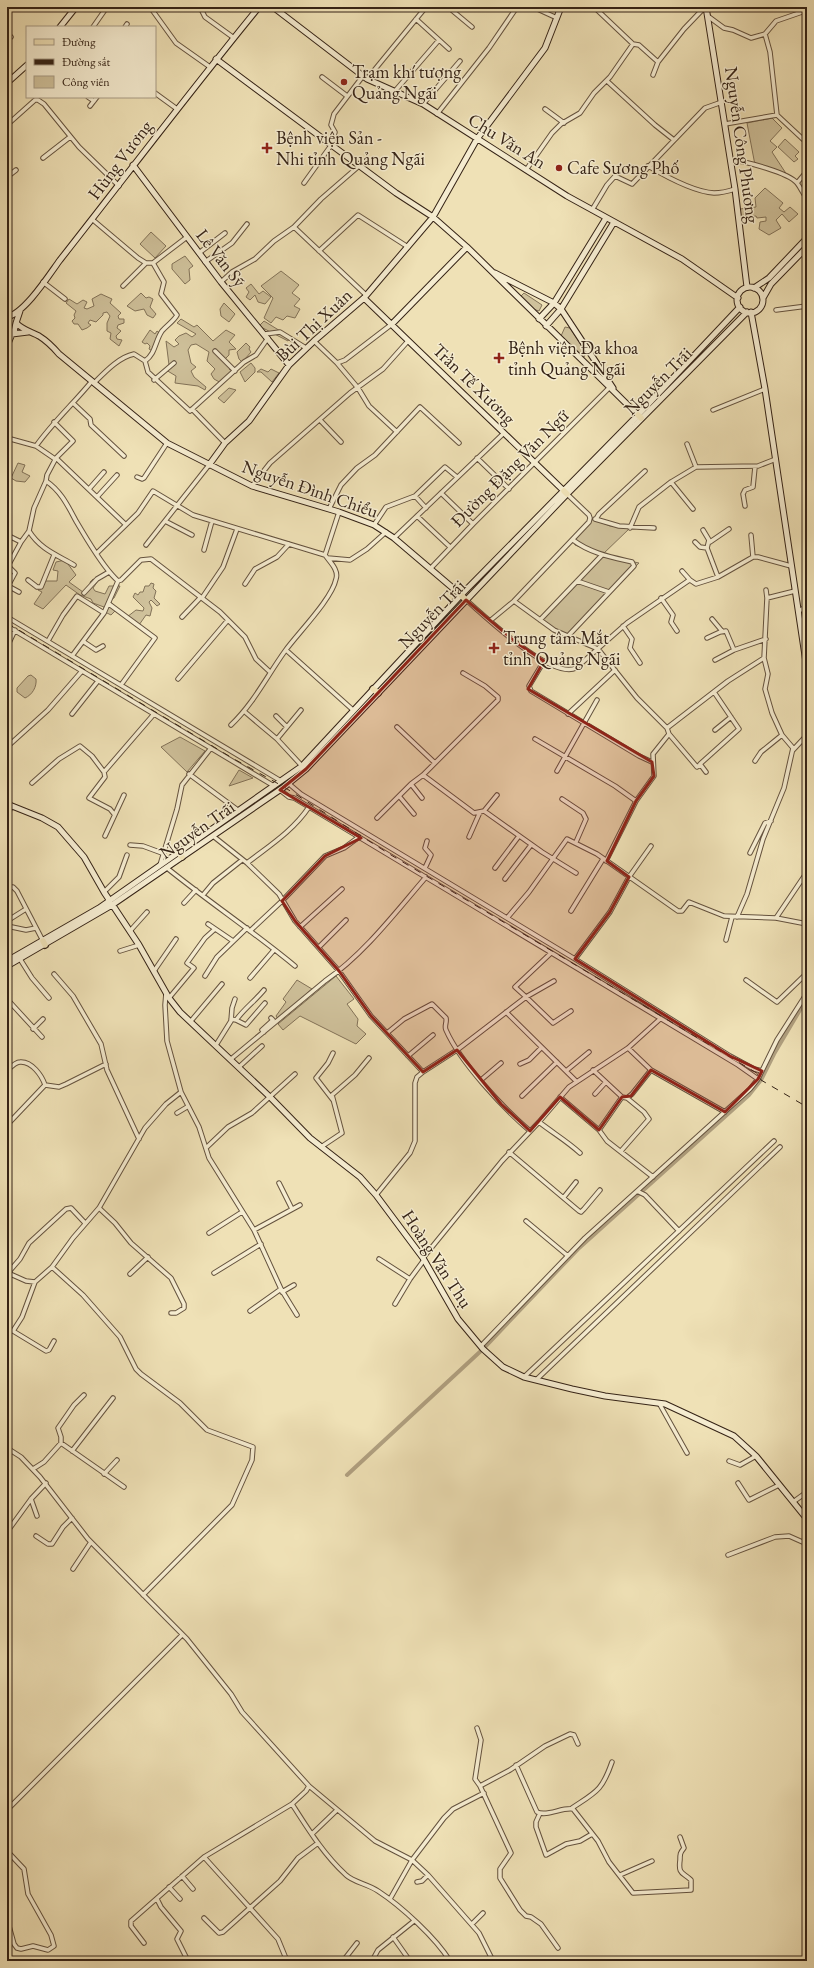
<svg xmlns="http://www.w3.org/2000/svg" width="814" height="1968" viewBox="0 0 814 1968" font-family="'EB Garamond',serif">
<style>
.green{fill:#cfc19b;stroke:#827258}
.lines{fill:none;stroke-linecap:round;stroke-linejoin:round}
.canal{stroke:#b0a080;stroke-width:4}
.street-casing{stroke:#64523e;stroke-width:5.5}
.secondary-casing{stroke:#352316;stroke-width:7}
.primary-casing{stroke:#352316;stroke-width:8}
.street{stroke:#f5ecd0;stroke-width:3.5}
.secondary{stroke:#f5ecd0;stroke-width:5}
.primary{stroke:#efe1b6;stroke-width:5.5}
.rail{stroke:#352316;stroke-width:1;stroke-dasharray:7 7;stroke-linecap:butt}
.marked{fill:#8f2418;fill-opacity:0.2;stroke:#8f2418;stroke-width:3;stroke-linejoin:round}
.poi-dot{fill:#8f2418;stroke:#f5ecd0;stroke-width:1.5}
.labels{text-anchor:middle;stroke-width:3;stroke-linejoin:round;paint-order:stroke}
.poi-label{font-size:18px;fill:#352316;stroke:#f5ecd0;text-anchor:start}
.street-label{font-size:18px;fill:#352316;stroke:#f5ecd0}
</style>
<rect width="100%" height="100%" fill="#efe1b6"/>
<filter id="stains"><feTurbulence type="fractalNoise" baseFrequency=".005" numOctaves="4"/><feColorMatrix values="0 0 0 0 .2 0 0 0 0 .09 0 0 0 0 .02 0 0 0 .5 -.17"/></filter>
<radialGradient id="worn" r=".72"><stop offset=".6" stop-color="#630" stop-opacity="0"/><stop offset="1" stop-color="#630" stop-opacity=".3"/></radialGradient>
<path class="green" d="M772,118L782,128L770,141L777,147L772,152L789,178L755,165L747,123Z
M785,139L799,152L795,156L798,159L794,162L778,147Z
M765,188L783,203L779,208L784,212L790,207L798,214L789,222L782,214L776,220L781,228L769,235L759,229L760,222L766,221V217L757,218L756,216L741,218L740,209L756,207L755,198Z
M151,232L166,246L155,258L140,244Z
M185,256L193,266L189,269L190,280L185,284L172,269V264Z
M281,271L299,285L292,293L300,299L294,306L300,309L295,318L287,316L283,320L276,317L271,323L264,318L273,298L261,286Z
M251,284L259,294L263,291L271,297L265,304L258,302L255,295L250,300L246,297L249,292L246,288Z
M141,293L146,298L149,297L153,299L150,307L156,314L153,318L147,315L144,309L135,311L127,306Z
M524,293L542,305L539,311L533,309L521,296Z
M101,294L112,299L110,303L121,313L118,316L119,319H124V323L118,325L117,328L121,331L116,336L117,339L122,340L119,346L110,339L111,333L107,331V323L110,316L107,312L103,313V315L96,322L90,320L88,323L91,325L87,328L82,330L78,324H74L72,321L75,318L74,315L76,311L66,303L69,299L77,304L83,300L87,302L84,308L87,309L94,306L92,299Z
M224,303L235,314L229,322L221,316L220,309Z
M181,319L194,327L197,325L213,341L226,330L235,335L229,342L236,349L229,350V355L225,359L232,366L229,369L234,373L223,384L214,379L211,374L215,369L207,361L209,352L196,344L191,345L188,350L191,363L196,367L191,371L194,377L206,387L205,390L198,386L175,383L176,376L166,370L175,365L173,362L169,365L166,341L174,347L179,344L175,340L179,336L186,333L192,337L196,334L177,323Z
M264,321L290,337L288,341L259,326Z
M565,327L570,328L586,353L584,357L561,336Z
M150,330L155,334L157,331L161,334L154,352L149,349L150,346L147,343L145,344L142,342Z
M246,343L250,347L249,349L251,352L245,359L248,362L244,364L239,359L237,352Z
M251,363L255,368V372L245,382L240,372Z
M261,369L268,372L271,369L279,373L272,382L261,372H257Z
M229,388L236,390L224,403L218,398Z
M18,463L25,465L22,472L30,476L25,482L16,481L11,478Z
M590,518L610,526L630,528L602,555L639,563L568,636C557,638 547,627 540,620L601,555L575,545L573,540Z
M65,560L76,575L69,582L83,592L91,585L90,582L93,579L98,581L93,588L95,591L105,594L109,586H120L114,598L109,600L117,609L111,615L107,613L103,614L104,607L93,603L91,599L80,595L66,585L43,609L34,604L42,592L38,590L43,581H57L58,571L53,570L56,562Z
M151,583L154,584L153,588L156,591L154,598L160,604L157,606L151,600L149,602L152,608L150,616L146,615L139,625L127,617L136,610L143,611L144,608L133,597L135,593L138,595L140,592H143L145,586H149Z
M31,675L36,679C37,687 32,695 25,698L17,692V688L28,676Z
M180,737L205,751L187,772L161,747Z
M239,770L253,778L229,786Z
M336,976L354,999L347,1004L358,1019L357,1026L366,1034L356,1044L300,1016L283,1030L278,1024Z
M297,980L312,989L278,1019L276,1016L286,1002L283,999Z"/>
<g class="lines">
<path class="canal" d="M347,1475L483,1349L578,1249L749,1095L761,1080L774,1054L807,998"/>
<g class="street-casing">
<path id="street" d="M150,7L176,43L210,67
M200,7L205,17L234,38
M448,7L472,27
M533,7L557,18
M594,7L633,44
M709,17L724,28L733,30L751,38L765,34L776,21L805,11L807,16
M416,19L449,49
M93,27L107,7
M125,27L127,24
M7,33L11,37
M765,34L770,52L777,115
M653,75L658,62
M322,77L347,96
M367,79L426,7
M607,81L655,125L674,140
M395,91L439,40
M155,93L177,109
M88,97L94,101
M423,104L460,61
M90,106L97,97
M545,109L564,123
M437,114L489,48L517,7
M725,124L777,115L807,143
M7,125L35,100H38L44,104L79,147L119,186
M43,158L70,137
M731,160C745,161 789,173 797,183C801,188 803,194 807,199
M648,166C665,176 694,192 714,193C721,193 729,191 735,189
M526,170L552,133L561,124L580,113L594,93L610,77L633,44L639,45L658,62L684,29L705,7
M7,177L16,170
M304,183L332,144L335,132L331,125L334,114L363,76
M797,183L807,171
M592,210L607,185L615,176L632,184L705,108L722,102
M93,220L138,258L146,263H153L164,282L161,294L177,315C174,321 167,325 162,331C155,341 156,353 145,361L134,354C119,357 105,372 94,383
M294,227L366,295
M319,251L358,215L408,247
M199,253L225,233
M205,262L232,243L247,224
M153,263L187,237
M43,282L65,299
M221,282L232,272L255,259L274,241L294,227L321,199L359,166
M123,286L146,263
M776,310L807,306
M265,334L280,332L306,348
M314,341L337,363L358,388L369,406L397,432
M215,351L235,371
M145,361L148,372L190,411L244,362L256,355L268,338
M337,363L345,360L392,324
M154,380L174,363
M73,403L90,419L91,425L124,456
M192,409L225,443
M713,410L765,389
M320,420L341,442
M7,438L36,446C53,422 74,403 92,381
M687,444L696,467
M36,446L55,459
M56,458L125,524
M477,458L509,489
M137,477L142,479L144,478L167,443
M46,481C61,491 68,506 76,521C87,539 100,563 115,578L118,581L121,580L141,560L151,559L220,612L245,637L256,659L270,672
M671,482L693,509
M252,486L270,463L350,393L383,369L408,341
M89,489L104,472
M441,493L473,524
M415,496L426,508
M97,497L117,475
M745,506L743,494L745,490L753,487L755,467
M329,509L341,485L357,468L375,455L420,407L459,443
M417,516L450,547
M595,519L619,526L654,528
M596,519L599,514L645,471
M165,521L192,535
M374,525L386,507L415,496L445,467L457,477
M630,528L639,507L671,482L696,467L758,466L776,459
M703,530L709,540L707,548L718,577
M29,531C40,549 57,555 74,565
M7,535L21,542L29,531L34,508L46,481L47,475L56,458L73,441L54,422
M751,535L753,557
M394,538L504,433
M695,542L700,547L707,548
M710,542L729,529
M146,545L209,465
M204,550L212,521
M97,553L138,513L153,491L193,515L325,555C330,562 339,570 336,579C332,599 298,633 285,651C267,676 254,703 231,725
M325,555L339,512
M328,558L350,560L367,549L386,532
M430,569L473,524L610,387
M682,571L690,580
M28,580L37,587H41L54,555
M577,581L609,592
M245,584L255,569L277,557L289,544
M766,590L767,598
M19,592L8,586L15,573L8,566L21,542
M84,593L97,579L109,572
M202,598L223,567L237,529
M661,598L673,615L671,622L677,631
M466,600C485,616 551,680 576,668L627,623L688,581L690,580L696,584L718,577L753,557H758L791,566
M514,601L554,630L598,649L637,698L667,728L669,734L653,754L654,776L636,801L606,861
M109,604L155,638L121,685
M799,611L807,606
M7,617L281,781
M182,617L201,597
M712,619L722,631
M491,620L514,601L589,522L590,518L589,515L567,494
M540,620L602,555
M7,626L274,786
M623,626L632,639L630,648L640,663
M568,636L634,566L632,562C611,557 590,553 573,540
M707,638L720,632L726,631L734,650
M48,641L63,615L77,596L104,613
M84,642L96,650L103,646
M7,647L15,630
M286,650L353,710
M72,656L104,613L118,581
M715,660L734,650L766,639
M544,661L529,686L531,691L639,756L652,762
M178,679L228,620
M245,712L277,739L302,766
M72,714L98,681
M568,714L615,670
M276,716L287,727
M397,727L435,763
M667,728L728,681L764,658L767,598L795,591
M715,730L731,717
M669,734L697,767L700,765
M277,739L301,710
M535,739L615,786L636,801
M7,747L48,710L82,671
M793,750L807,735
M755,761L761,752L782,735L772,713L765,689L768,674L764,658
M557,771L597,700
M104,772L105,777L89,798L110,809L114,814
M706,772L700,764L739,729L714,692
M189,774L239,811
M423,775L474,813L484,811L487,813L542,852L576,873
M32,783L59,759L80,746L92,756L104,772L154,714
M288,783L301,794L575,959L730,1056L754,1069L762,1071
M411,784L422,798
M280,790L289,797L294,798L738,1065L758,1079
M399,796L414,814
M562,799L583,813L586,819L576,842
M484,811L497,795
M7,815L12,806
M377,818L411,784L423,775L498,700V697L485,686L463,673
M105,836L124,795
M213,836L247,863L279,894L295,921L339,971L371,1016L423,1072L457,1050L526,997L553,1023L571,1011
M469,837L480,812
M130,845L143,846L162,853
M750,853L765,823L771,821
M247,863C269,846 293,831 309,807
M160,865L177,809L182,785L211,748
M167,868C209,902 254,932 295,966
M425,868L431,855L425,848L427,841
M495,868L519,836
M505,879L531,845
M7,888L13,887L17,891L43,941
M104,892L119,877L127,855
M203,895L213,883L242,860
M184,903L196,890
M571,911L603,859
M737,917L747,894L763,839L784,788L793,748L782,735
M507,918L529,892L567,839L597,854L678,911H682L689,902L724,916L776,918L807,924
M776,918L807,872
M7,921L26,909
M208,924L233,941
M7,926L26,930L36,928
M300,927L342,889
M130,931L147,912
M250,931L282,901L325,856L344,848L359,837
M726,940L732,917
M319,947L346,920
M120,951L139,945
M551,953L515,987L526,997L554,981
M20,959L32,978L49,998
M575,959L610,912L629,877L651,846
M154,971L176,939
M54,974L73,996L101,1044L107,1070L139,1139
M205,976L217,957L247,928
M250,978L274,950
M746,980L777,1002L807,973
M166,993L165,1005L167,1041L181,1092L199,1127L209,1158L254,1230L281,1289L297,1315
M169,998L194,968L187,963L205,938L215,929
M7,999L42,1037
M506,1012L576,1081
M231,1019L236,1020C245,1008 255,1001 264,990
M236,1020L246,1025L265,1003
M191,1021L222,984
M33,1029L43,1019
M264,1032L262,1030L273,1020L271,1018
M387,1033L404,1019L432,1004L446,1018C447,1023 444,1026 446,1030C460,1062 503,1108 530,1131
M216,1045L231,1021L232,1008L235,999
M628,1048L651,1070L725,1112
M408,1056L433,1035
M231,1059L325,981C364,954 395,913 426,877
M520,1064L529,1060L541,1048
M239,1067L262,1046
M593,1070L622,1097L627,1098L632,1094L651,1070
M7,1071C10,1068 15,1062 20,1062C32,1061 42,1076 45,1085
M566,1071L589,1052
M481,1080L501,1063
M595,1094L605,1083
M522,1096L557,1062
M560,1097L599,1130L607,1141L653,1177
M333,1100L316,1078L328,1063L333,1053
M177,1113L187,1107
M539,1122C553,1133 567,1141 580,1153
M7,1125L45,1085L59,1087L66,1084L106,1064
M599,1130L622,1097
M207,1147L228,1127L252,1113L295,1074
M321,1147L342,1133L332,1095L355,1075L369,1058
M621,1151L649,1119L644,1112L627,1098
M509,1152L579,1211L581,1212L584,1209L600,1190
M279,1183L292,1209
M637,1191L645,1195L679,1231
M376,1195L410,1153L415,1141V1083L417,1077L423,1072
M564,1197L576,1182
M99,1208L115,1223L131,1243L171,1278L184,1304V1308L176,1313H171
M526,1221L568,1256
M254,1230L300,1205
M209,1233L242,1212
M423,1258L502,1161L539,1122L569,1087L628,1048L660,1019
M379,1259L410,1279
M52,1267L83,1295L120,1337L136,1369L141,1374L180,1403L207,1430L253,1447L252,1460L232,1505L143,1595
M8,1273L26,1281L35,1282
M214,1273L261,1244
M7,1274L20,1259L29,1243L66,1209L71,1208L85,1223
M130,1274L148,1257
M282,1292L294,1285
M395,1304L410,1279L424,1260
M250,1311L281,1289
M54,1341L49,1350L46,1351L13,1331L22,1317L35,1282L52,1267L73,1238L99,1208L145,1128L166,1104L181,1092
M481,1346L585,1238L750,1089L758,1079L777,1040L807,993
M524,1377L774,1141
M536,1380L780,1147
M659,1403L687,1453
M61,1443V1437L58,1428L74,1405L84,1395
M7,1448L21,1457L40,1477L88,1539L187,1639L231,1694L242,1712L309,1786L375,1841L412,1860L428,1875L479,1933L493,1961
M72,1451L113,1398
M729,1461L740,1465L756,1456
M33,1469L44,1462L61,1443L124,1487
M104,1474L117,1460
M738,1483L749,1500L779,1485
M31,1499L37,1516
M793,1502L807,1492
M7,1532L31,1499L46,1483
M36,1536L48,1544H52L63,1527L72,1518
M728,1555L775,1537L789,1536L807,1544
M73,1569L91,1542
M477,1728L481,1740L475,1779L480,1786
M516,1765L537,1812C547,1817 562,1807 573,1809L598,1841L609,1862L633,1893L691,1890V1880C683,1872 678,1875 680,1860C680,1854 680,1853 684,1848L680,1837
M292,1804C308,1829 324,1855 346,1875C353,1882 368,1884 378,1891C401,1906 436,1938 450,1961
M572,1808C596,1792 602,1791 612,1762
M7,1810L182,1635
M540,1813L536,1822V1827L546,1855L566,1844L580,1841L592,1834
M312,1834L337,1810
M7,1851L24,1869L28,1894L51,1935L54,1946L48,1950L33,1946L21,1949L17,1948L14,1944L7,1919
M204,1857L278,1939L287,1961
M620,1875L652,1861
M182,1876L193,1889
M417,1882L422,1881L428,1875
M169,1887L180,1899
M157,1899L161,1907L181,1931L177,1939L188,1961
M390,1899L412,1860L444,1818L453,1809L484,1793
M204,1918L219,1933L223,1932L280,1881L298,1858L318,1843
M472,1924L483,1913
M393,1937L410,1961
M144,1943L131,1926V1921L204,1857L292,1804L306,1791L309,1786
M558,1948L541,1924L531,1917L526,1916L520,1910L500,1878V1869L511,1853L480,1786L510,1770L545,1746L570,1734L574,1735L578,1744
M343,1961L357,1943
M372,1961L378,1950L414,1921"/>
</g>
<g class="secondary-casing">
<path id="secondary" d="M273,7L367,79L423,104L567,196L682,259L738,298
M706,7L735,189L747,287
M60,27L76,7
M216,59L396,193L433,217L467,247L638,415
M7,83L27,65
M133,165L221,282L289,365
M495,273L554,303L561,309L613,388
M737 300a13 13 0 1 1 26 0a13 13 0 1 1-26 0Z
M754,288L769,278L807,238
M364,298L564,491
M763,298L771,284L807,247
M20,311L16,323C23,330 31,332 39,336C47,341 53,347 59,354L167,443L252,486L339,512L374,525L394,538L461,595
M751,312L765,389L807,669
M7,317C25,313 49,275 60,260C126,176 191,90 259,7
M539,319L554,303L606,218
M392,324L467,247
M546,326L561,309L614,222
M7,336L14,332L16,323
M7,346L12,334L28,332
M209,465L225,443L249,421L289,365L314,341L364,298L433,217L477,139L545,48L561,7
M7,804L42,818L58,827L84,857L104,892L139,945L169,998L180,1012L270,1097L310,1138L360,1177L376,1195L423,1258L458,1319L483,1349L503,1367L524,1377L572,1389L605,1396L665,1404L734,1436L756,1456L807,1519
M7,961L99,908L302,766L461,595L638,415L740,307
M7,966L112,905L284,787L306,769L567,494L747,312"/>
</g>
<g class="primary-casing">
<path id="primary" d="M638,415L641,418
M564,491L567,494
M461,595L466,600
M373,689L378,693
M178,852L182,857
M43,941L45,945"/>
</g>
<use href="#street" class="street"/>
<use href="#secondary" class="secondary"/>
<use href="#primary" class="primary"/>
<path class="rail" d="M7,623L234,759L284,787L391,855L760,1075L761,1080L807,1107"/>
</g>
<path class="marked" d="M466,600L517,643L544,661L528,689L652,762L654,776L636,801L607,861L629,877L610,912L575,959L730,1056L762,1071L758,1079L725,1112L651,1070L631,1096L622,1097L599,1130L560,1097L530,1131L501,1104L457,1050L423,1072L371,1016L339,971L295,921L282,901L325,856L361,838L280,790L306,769Z"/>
<g class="poi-dot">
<circle cx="344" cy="82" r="4"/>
<path d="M265 142h4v4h4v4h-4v4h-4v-4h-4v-4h4z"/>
<circle cx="559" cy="168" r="4"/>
<path d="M497 352h4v4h4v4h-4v4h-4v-4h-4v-4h4z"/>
<path d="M492 642h4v4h4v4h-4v4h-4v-4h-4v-4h4z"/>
</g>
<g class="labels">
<g class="poi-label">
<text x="352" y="78">Trạm khí tượng<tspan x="352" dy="21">Quảng Ngãi</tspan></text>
<text x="276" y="144">Bệnh viện Sản -<tspan x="276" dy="21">Nhi tỉnh Quảng Ngãi</tspan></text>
<text x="567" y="174">Cafe Sương Phố</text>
<text x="508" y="354">Bệnh viện Đa khoa<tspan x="508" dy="21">tỉnh Quảng Ngãi</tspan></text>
<text x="503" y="644">Trung tâm Mắt<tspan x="503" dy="21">tỉnh Quảng Ngãi</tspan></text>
</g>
<g class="street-label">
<text transform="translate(507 141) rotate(32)" y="6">Chu Văn An</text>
<text transform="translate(742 145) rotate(82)" y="6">Nguyễn Công Phương</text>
<text transform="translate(120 160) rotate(-53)" y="6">Hùng Vương</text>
<text transform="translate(221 258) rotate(52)" y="6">Lê Văn Sỹ</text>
<text transform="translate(314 325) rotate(-43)" y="6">Bùi Thị Xuân</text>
<text transform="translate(658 381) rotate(-45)" y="6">Nguyễn Trãi</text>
<text transform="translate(474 384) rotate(44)" y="6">Trần Tế Xương</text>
<text transform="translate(510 468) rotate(-45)" y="6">Đường Đặng Văn Ngữ</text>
<text transform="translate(310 489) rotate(19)" y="6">Nguyễn Đình Chiểu</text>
<text transform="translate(432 614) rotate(-46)" y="6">Nguyễn Trãi</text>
<text transform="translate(197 830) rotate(-35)" y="6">Nguyễn Trãi</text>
<text transform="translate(437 1259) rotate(57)" y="6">Hoàng Văn Thụ</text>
</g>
</g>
<rect width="814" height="1968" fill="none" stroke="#efe1b6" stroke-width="24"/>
<rect x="8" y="8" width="798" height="1952" fill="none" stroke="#352316" stroke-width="2"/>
<rect x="12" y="12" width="790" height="1944" fill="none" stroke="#352316"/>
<rect x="26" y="26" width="130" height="72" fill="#f5ecd0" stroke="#a89c86"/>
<rect x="34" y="39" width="20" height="6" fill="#efe1b6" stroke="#a89c86"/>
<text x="62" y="46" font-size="12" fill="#352316">Đường</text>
<rect x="34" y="59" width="20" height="6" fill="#352316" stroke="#a89c86"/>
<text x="62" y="66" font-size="12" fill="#352316">Đường sắt</text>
<rect x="34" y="76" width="20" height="12" fill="#cfc19b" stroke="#a89c86"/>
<text x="62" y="86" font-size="12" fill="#352316">Công viên</text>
<rect width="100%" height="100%" filter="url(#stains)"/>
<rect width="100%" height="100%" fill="url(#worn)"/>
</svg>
